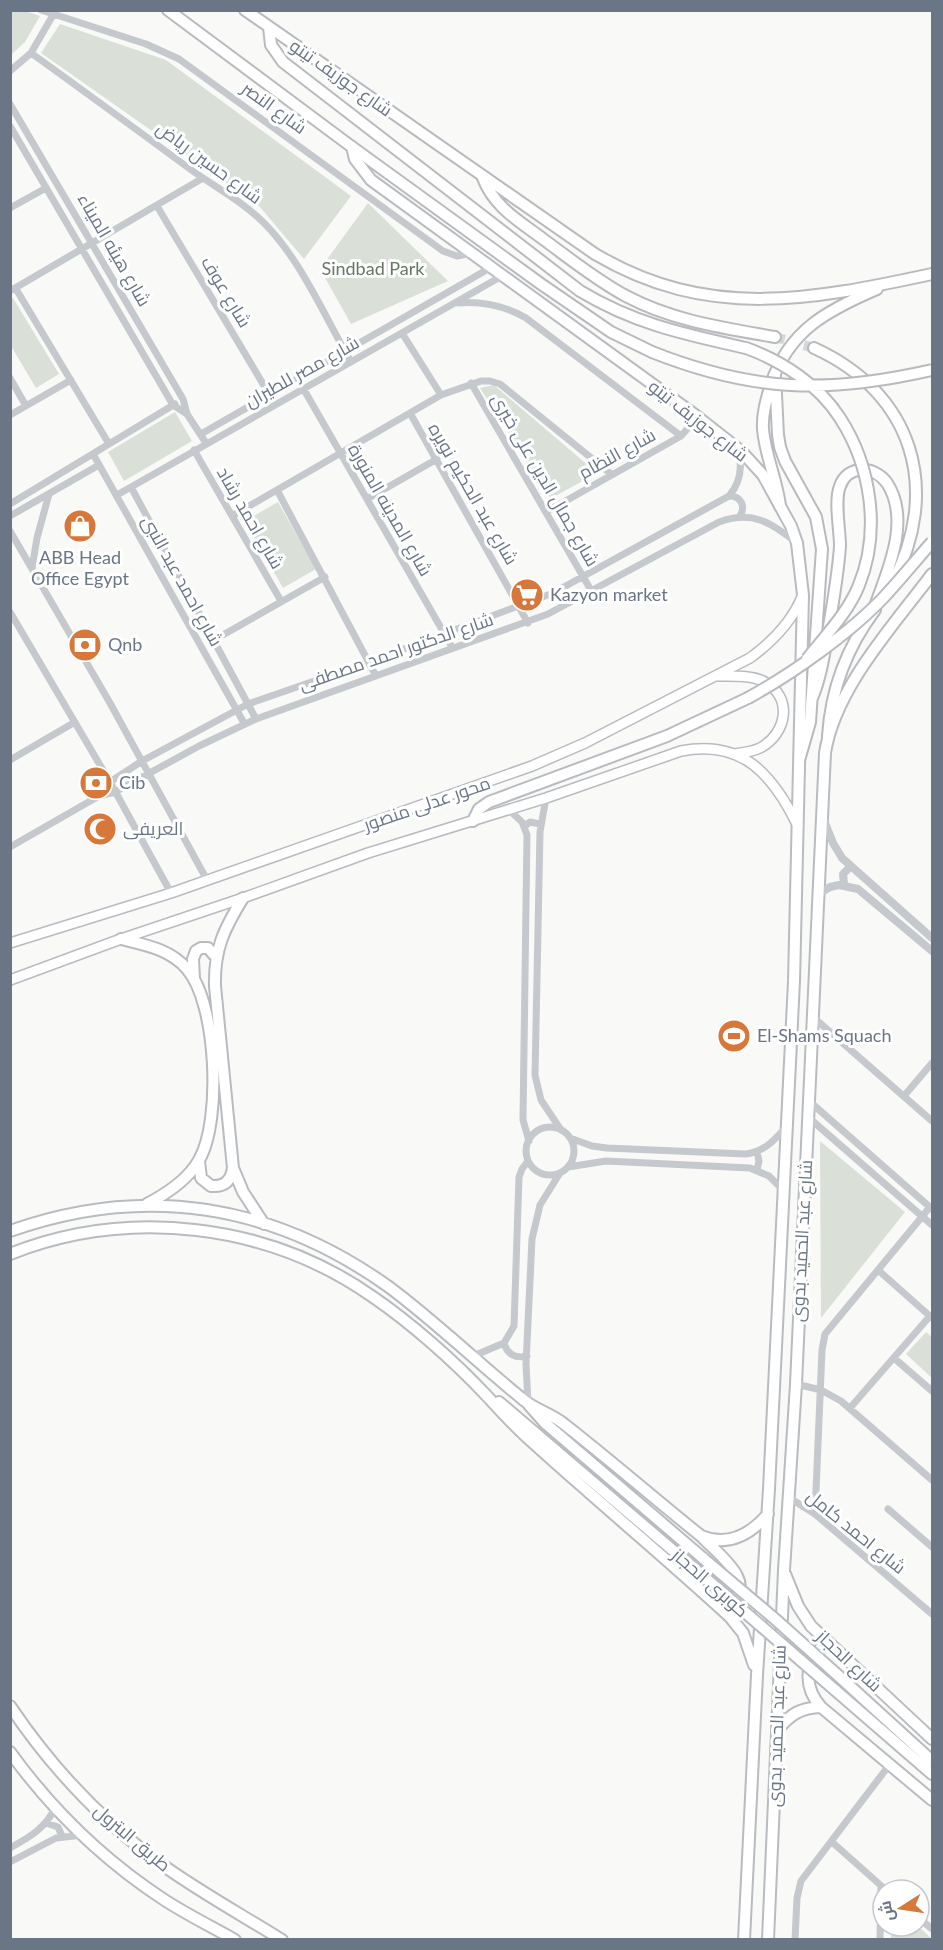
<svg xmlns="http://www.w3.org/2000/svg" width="943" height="1950" viewBox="0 0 943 1950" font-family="Lato,Cairo,sans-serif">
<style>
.green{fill:#dae0d8}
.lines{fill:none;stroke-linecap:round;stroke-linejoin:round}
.trunk-tunnel{stroke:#d5d8db;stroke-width:10;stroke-dasharray:10 5;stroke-linecap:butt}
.secondary-casing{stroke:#b8bbc0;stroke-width:12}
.primary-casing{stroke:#b8bbc0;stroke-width:14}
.trunk-casing{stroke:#b8babe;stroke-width:14}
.minor{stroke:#c5c8cc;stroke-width:7}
.tertiary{stroke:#c5c8cc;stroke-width:8}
.secondary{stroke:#fff;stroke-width:9}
.primary{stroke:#fff;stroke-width:10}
.trunk{stroke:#fff;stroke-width:10}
.primary-bridge-casing{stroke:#b8bbc0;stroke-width:14;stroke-linecap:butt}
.trunk-bridge-casing{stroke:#b8babe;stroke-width:14;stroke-linecap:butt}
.primary-bridge{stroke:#fff;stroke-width:10}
.trunk-bridge{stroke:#fff;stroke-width:10}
.labels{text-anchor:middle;stroke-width:6;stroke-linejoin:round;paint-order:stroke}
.street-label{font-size:18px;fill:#6a7586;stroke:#fff}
.park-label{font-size:18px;fill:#667865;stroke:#fff}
.poi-label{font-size:18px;fill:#6a7586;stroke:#fff;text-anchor:start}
</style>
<rect width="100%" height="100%" fill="#f9f9f7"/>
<path class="green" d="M11,10L26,11L40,16L25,42L11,55Z
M60,24L166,60L351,196L304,259L259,206L41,53Z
M368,203L448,281L351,324L320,269Z
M13,298L59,374L36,388L11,346V300Z
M494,385L597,473L550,499L480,388Z
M175,412L192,441L124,481L108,452Z
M278,502L316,569L283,588L245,521Z
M820,1141L905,1212L821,1318Z
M926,1332L932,1337V1378L906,1354Z
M891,1926H918L932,1939H891Z"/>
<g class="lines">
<path class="trunk-tunnel" d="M775,337L814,348"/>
<g class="secondary-casing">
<path id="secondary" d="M717,676C732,676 750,675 763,681C794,696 787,734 760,748C752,752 742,753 733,754
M10,943L171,893L532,766L585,743L750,658C772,642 791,623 802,597
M10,980L121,939L243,898L368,853L546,798L681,751C743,739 773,775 798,826"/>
</g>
<g class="primary-casing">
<path id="primary" d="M352,147L355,159L371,180L695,415L742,452L763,475L791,526L797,543L803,595L794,981L769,1489L757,1675L744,1940
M473,821L479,809L489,802L667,736L748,698
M243,898C224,929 214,949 215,986L233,1168L243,1192L264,1224
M121,939C145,945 170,949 187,969C217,1003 222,1121 199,1160C188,1180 166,1194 147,1204
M194,978L193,959L196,951L201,948H208L216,957
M199,1161L201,1178L211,1186C224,1187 231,1181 233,1168
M10,1231C145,1183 273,1204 389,1287C436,1322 479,1364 525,1401C536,1410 552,1414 564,1424C610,1460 655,1499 701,1536C728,1547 750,1535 768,1514
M10,1254C129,1207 268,1223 373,1297C411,1323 454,1361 486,1395C500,1410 514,1426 530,1440C596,1500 665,1557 730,1617L743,1633L754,1665
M499,1402L696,1570
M529,1405L545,1423L704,1559
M703,1538C717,1553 763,1587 725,1603
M785,1574L798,1606L811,1626L932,1739
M842,1679L932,1761
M835,1690L932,1774
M10,1706C51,1767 102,1821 161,1864C200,1892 242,1915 282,1940
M821,1707C802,1686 805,1658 828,1642
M778,1729C791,1714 800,1708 821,1707L932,1800
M10,1752C52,1810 106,1862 166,1901C188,1915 212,1927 235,1940
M768,1940L784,1570L796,1384L825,753C835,688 894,625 932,574"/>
</g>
<g class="trunk-casing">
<path id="trunk" d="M168,10L352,147L541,284L611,332L652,352
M245,10L595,254C708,321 811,300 932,274
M269,27L271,45L283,62L580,291C635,324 684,334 746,348
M483,178C494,207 519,221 543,239C569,258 596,280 626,296C673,321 724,328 775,337
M814,348C913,393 942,489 892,584
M775,374L778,435L780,447L785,461L816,517L822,549L810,722L800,757
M780,506C777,480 765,455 763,429C762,413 767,398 771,384C789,330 828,310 877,289
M812,698C821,677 824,654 828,632C833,603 838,575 840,546C840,529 834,501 840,486C848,464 875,466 887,483C911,520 888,570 875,606
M828,736C831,690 847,647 875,610"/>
</g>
<path class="minor" d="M41,10L146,44L179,59L443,251L457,256L473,253
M31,53C84,91 137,130 190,169C215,187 242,201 264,223C301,260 325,317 351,362
M10,71L31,53L53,15
M10,104L183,399L187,414L206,443
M10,126L173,405L187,414
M157,206L269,394
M10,208L46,188
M16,289L109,444
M10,291L203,178
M458,303C483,301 505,306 526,318L681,436
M402,333L441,395
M10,378L26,406
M471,383L592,592
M303,388L452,647
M410,413L528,623
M10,415L71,380
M201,434L490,268
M194,450L281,601
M93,454L244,723
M131,487L256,719
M277,490L376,676
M117,495L502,276
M729,496C741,496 746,506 740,516
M367,499L437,459
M10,504L175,404
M546,512L681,436L689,427L695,415
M10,516L99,465
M232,516L441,395L481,381H490L500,384L611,474
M10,531L110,703L207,880
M32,568L37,538L49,494
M10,612L110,782L171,893
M214,640L325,577
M10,760L75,722
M99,796L102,789L110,782L142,761L248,704L369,662L553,593L729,496C740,483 743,468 738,451
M546,798L540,832L535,1075L541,1100L561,1130
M509,810L522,822L527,835L523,1120L529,1141
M525,826L530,822L540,824
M10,847L99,796L115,792L199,746L256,719L548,614L719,522C753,510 769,522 796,542
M813,1017L932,1121
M904,1096L932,1063
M809,1101L932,1209
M808,1117L932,1225
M526 1151a24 24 0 1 1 48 0a24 24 0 1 1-48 0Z
M570,1138L592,1146L607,1148L745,1154C763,1153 776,1139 787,1126
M568,1167L606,1161L750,1168L769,1176L783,1190
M757,1170L759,1161L757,1152
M878,1270L932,1318
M504,1343C507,1354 515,1359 527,1356
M471,1357L504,1343L514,1326L519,1177L522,1169L528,1161
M894,1358L932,1391
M796,1384L821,1390L841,1401L932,1480
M528,1404L526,1364L532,1239L540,1205L560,1173
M850,1408L930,1316
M788,1497L815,1514L932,1614
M888,1509L932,1547
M815,1514L822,1350L825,1334L930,1207
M46,1823L58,1827L62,1836
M832,1842L886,1890
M10,1848C30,1837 46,1828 56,1806
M10,1862L56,1838L83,1835
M919,1918L932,1929
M795,1940L797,1898L801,1881L890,1764
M880,1940L881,1886"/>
<path class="tertiary" d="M823,818L833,843L842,858L932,938
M844,884L843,874L850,867
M818,894L830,887L839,885L858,889L932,951"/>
<use href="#secondary" class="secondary"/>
<use href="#primary" class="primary"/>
<use href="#trunk" class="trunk"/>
<g class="primary-bridge-casing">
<path id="primary-bridge" d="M748,698C792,674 850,633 884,597C901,579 916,560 932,542
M704,1559L775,1619L842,1679
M696,1570L835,1690"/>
</g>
<g class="trunk-bridge-casing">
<path id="trunk-bridge" d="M746,348C782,361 819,385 840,418C871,466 881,531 859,585C848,613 825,636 807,659
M652,352C753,392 827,394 932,370"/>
</g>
<use href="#primary-bridge" class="primary-bridge"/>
<use href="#trunk-bridge" class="trunk-bridge"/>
</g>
<defs>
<g id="shop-disc" transform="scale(1.725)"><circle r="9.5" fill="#d77739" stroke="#fff"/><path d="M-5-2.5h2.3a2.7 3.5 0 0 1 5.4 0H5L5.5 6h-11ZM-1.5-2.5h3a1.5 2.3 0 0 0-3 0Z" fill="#fff"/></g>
<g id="supermarket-disc" transform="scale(1.725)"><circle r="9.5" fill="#d77739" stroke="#fff"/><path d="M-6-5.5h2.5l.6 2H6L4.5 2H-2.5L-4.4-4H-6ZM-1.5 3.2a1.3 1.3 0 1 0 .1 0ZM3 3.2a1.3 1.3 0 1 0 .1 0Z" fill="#fff"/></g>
<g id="bank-disc" transform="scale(1.725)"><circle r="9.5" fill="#d77739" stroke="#fff"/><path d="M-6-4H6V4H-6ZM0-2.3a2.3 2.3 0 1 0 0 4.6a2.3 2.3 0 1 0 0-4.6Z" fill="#fff"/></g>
<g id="mosque-disc" transform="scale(1.725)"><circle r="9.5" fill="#d77739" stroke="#fff"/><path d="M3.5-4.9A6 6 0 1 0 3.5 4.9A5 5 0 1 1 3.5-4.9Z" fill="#fff"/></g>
<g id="stadium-disc" transform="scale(1.725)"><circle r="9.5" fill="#d77739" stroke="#fff"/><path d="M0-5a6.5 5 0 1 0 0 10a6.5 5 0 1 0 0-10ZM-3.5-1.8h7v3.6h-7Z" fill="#fff"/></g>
</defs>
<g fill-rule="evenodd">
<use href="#shop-disc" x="80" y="526"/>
<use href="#supermarket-disc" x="527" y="595"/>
<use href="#bank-disc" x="85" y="645"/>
<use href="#bank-disc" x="96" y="783"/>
<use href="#mosque-disc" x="100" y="829"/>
<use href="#stadium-disc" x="734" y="1036"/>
</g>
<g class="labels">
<g class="street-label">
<text transform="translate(341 78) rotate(35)" y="6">شارع جوزيف تيتو</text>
<text transform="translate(274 108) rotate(36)" y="6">شارع النصر</text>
<text transform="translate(209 163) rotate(36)" y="6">شارع حسين رياض</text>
<text transform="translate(114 250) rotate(60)" y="6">شارع هيئه الميناء</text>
<text transform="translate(226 292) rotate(59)" y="6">شارع عوف</text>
<text transform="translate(302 372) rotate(-29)" y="6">شارع مصر للطيران</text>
<text transform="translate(698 421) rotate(38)" y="6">شارع جوزيف تيتو</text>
<text transform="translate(617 454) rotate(-29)" y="6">شارع النظام</text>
<text transform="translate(545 480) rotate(60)" y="6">شارع جمال الدين على خيرى</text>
<text transform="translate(473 494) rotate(60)" y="6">شارع عبد الحكيم نويره</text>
<text transform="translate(390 510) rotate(60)" y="6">شارع المدينه المنورة</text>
<text transform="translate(250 518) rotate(60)" y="6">شارع احمد رشاد</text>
<text transform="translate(182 581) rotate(61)" y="6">شارع احمد عبد النبى</text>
<text transform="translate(396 652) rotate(-19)" y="6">شارع الدكتور احمد مصطفى</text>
<text transform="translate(427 804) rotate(-19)" y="6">محور عدلى منصور</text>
<text transform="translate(802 1241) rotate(-87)" y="6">شارع عبد الحميد بدوى</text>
<text transform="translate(856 1532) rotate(39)" y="6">شارع احمد كامل</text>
<text transform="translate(710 1583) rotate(41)" y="6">كوبرى الحجاز</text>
<text transform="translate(849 1661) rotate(43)" y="6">شارع الحجاز</text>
<text transform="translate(777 1726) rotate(-88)" y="6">شارع عبد الحميد بدوى</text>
<text transform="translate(132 1838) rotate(40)" y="6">طريق البترول</text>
</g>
<g class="park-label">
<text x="373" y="275">Sindbad Park</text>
</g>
<g class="poi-label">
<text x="80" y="564" text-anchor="middle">ABB Head<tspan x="80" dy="21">Office Egypt</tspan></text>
<text x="550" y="601">Kazyon market</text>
<text x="108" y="651">Qnb</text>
<text x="119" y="789">Cib</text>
<text x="123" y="835">العريفى</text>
<text x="757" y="1042">El-Shams Squach</text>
</g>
</g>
<rect width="943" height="1950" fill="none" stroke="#6a7586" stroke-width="24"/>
<g transform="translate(901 1908) rotate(258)"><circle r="28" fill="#ffffff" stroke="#c3c8cf" stroke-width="1.5"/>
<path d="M0-4.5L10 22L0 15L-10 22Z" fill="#d77739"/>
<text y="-9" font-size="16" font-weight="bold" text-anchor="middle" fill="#6a7586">ش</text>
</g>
</svg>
